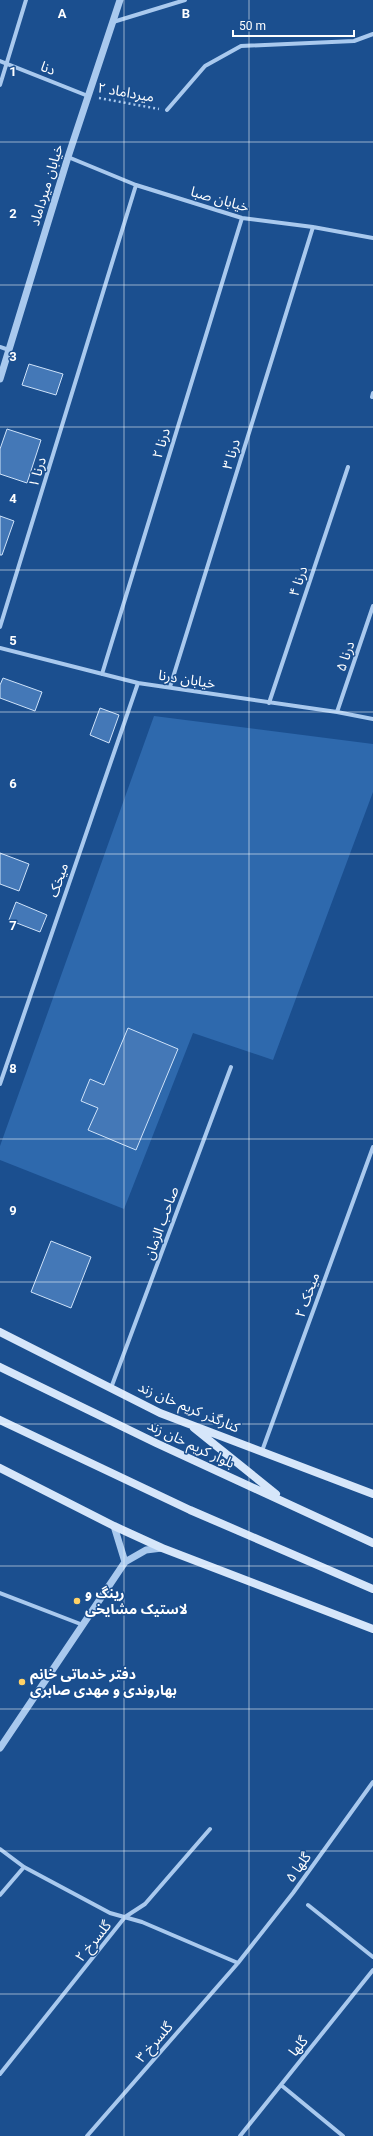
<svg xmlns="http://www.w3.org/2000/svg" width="373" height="2136" viewBox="0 0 373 2136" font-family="Roboto,'Noto Sans Arabic',sans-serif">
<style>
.green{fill:#2e69ad}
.building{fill:#4478b7;stroke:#cfe3fa}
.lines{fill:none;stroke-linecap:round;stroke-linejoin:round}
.path{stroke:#a9c9ee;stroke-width:2.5;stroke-dasharray:2 3;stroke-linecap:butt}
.minor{stroke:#a9c9ee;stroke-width:4}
.tertiary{stroke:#a9c9ee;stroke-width:7}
.secondary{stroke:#d6e6fa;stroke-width:8}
.grid{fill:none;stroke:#fff;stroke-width:1;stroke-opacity:0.55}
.poi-dot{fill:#ffd166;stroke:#1b4f8f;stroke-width:1.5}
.labels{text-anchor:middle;stroke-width:3;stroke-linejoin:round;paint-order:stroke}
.street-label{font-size:14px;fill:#fff;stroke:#1b4f8f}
.poi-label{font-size:14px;font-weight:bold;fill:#fff;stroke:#1b4f8f;text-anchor:start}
.grid-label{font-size:13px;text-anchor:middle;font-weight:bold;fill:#fff;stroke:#1b4f8f;stroke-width:3;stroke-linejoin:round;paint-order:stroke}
</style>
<rect width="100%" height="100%" fill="#1b4f8f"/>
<path class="green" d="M154,716L373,744V792L273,1060L193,1033L124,1209L0,1160V1146Z"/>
<path class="building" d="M29,364L63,374L56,395L22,385Z
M7,429L41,440L27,483L0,474V449Z
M0,516L14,521L2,555H0Z
M3,678L42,692L35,711L0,698V685Z
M100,708L119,715L109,743L90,735Z
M0,853L29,864L19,891L0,884Z
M16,902L47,915L40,932L9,920Z
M128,1028L178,1049L136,1150L88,1130L98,1108L81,1101L90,1079L104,1085Z
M51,1241L91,1257L71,1308L31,1292Z"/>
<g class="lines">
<path class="path" d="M99,98L159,109"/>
<path class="minor" d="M113,22L185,0
M0,61L88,96
M0,85L26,0
M167,110L205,66L241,46L354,41L373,34
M68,157L136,185L242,218L313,227L373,238
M0,347L9,350
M372,397L373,393
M0,627L136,185
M0,648L138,683L337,712L373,719
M102,674L242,218
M170,687L313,227
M269,703L348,467
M337,712L373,606
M0,1084L138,683
M111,1388L231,1067
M262,1451L373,1147
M0,1593L83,1625
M0,1849L24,1867L110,1913L142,1922L238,1963
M0,1895L24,1867
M308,1905L373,1957
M0,2074L125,1917L145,1904L210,1829
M281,2085L343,2136
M87,2136L238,1963L293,1893L373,1782
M240,2136L373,1970"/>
<path class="tertiary" d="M0,379L68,157L120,0
M114,1526L125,1562
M0,1748L125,1562L146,1550L162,1548"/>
<path class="secondary" d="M0,1332L160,1413L373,1494
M0,1367L156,1443L373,1543
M0,1420L190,1510L373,1589
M194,1428L276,1494
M0,1468L114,1526L162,1548L373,1629"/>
</g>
<path class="grid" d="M124,0V2136M249,0V2136M0,142H373M0,285H373M0,427H373M0,570H373M0,712H373M0,854H373M0,997H373M0,1139H373M0,1282H373M0,1424H373M0,1566H373M0,1709H373M0,1851H373M0,1994H373"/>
<g class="poi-dot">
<circle cx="77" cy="1601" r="4"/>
<circle cx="22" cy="1682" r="4"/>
</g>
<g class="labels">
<g class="street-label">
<text transform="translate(48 68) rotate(22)" y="5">دنا</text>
<text transform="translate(126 92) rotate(10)" y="5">میرداماد ۲</text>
<text transform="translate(46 185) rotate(-73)" y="5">خیابان میرداماد</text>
<text transform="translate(220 199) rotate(16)" y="5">خیابان صبا</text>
<text transform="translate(161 443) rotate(-73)" y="5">درنا ۲</text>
<text transform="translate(231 454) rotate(-73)" y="5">درنا ۳</text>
<text transform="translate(37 472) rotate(-73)" y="5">درنا ۱</text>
<text transform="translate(298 581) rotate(-71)" y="5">درنا ۴</text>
<text transform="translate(345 656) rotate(-71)" y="5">درنا ۵</text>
<text transform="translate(187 679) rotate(9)" y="5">خیابان درنا</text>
<text transform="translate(58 880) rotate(-71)" y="5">میخک</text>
<text transform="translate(161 1223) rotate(-70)" y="5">صاحب الزمان</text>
<text transform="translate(307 1295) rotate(-70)" y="5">میخک ۲</text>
<text transform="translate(189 1407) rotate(23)" y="5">کنارگذر کریم خان زند</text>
<text transform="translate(191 1444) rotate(25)" y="5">بلوار کریم خان زند</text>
<text transform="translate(298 1867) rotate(-54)" y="5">گلها ۵</text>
<text transform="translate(93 1941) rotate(-51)" y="5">گلسرخ ۲</text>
<text transform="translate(154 2042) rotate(-49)" y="5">گلسرخ ۳</text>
<text transform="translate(298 2046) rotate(-51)" y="5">گلها</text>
</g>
<g class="poi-label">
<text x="85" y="1598">رینگ و<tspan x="85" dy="16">لاستیک مشایخی</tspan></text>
<text x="30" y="1679">دفتر خدماتی خانم<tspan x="30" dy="16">بهاروندی و مهدی صابری</tspan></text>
</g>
</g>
<g class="grid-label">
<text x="62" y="18">A</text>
<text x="186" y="18">B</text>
<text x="13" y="76">1</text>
<text x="13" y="218">2</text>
<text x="13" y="361">3</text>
<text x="13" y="503">4</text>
<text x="13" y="645">5</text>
<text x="13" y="788">6</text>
<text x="13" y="930">7</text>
<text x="13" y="1073">8</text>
<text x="13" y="1215">9</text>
</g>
<path d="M233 30v6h121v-6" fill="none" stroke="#ffffff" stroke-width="2"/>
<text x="239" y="30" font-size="12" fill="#ffffff" stroke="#1b4f8f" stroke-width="3" paint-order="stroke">50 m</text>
</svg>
